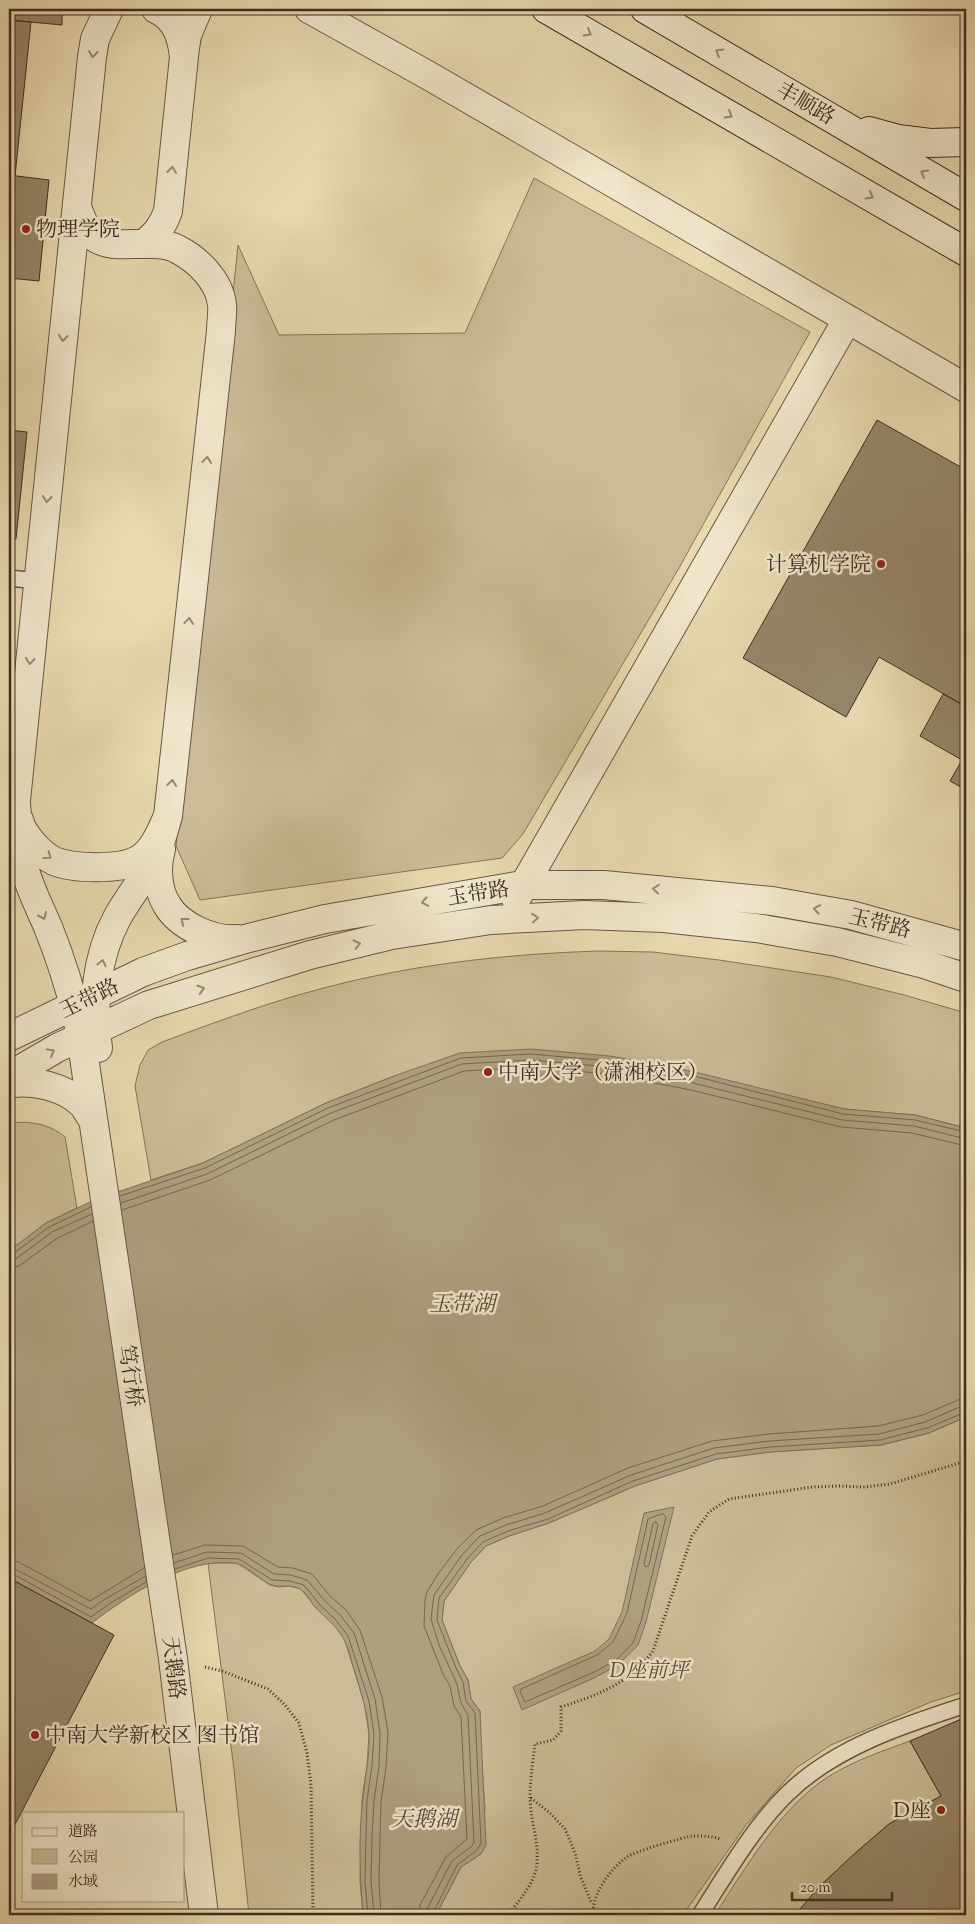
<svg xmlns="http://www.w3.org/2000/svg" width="975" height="1924" viewBox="0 0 975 1924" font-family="'Sorts Mill Goudy','Noto Serif SC',serif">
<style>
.green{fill:#cbbc97;stroke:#84745c}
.water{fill:#ae9f7f;stroke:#80715a}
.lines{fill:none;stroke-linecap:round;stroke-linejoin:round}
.shore{stroke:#756650;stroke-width:1}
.building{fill:#95866b;stroke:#3c2d22}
.service-casing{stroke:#675845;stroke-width:18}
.minor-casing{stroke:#675845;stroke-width:30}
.secondary-casing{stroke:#3c2d22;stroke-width:30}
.path{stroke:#3c2d22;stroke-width:3;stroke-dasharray:1 2.5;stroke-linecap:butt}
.service{stroke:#f0e6cb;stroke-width:15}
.minor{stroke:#f0e6cb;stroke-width:28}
.secondary{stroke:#f0e6cb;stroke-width:28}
.oneway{stroke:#968a76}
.poi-dot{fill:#8f2418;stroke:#f0e6cb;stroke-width:2}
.labels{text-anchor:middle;stroke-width:5;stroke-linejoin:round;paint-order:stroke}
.street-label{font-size:21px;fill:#3c2d22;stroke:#f0e6cb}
.poi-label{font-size:21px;fill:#3c2d22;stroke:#f0e6cb;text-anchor:start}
.park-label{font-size:21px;font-style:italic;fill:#594a39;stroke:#f0e6cb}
.water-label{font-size:22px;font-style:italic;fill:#584a39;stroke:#f0e6cb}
</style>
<rect width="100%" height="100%" fill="#e8d9af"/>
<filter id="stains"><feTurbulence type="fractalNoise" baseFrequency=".004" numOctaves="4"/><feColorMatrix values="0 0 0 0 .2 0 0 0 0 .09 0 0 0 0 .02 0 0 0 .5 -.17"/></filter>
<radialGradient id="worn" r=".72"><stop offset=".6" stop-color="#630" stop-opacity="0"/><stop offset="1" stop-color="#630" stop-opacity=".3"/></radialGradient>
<path class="green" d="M534,178L810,332L679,568L523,834L502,858L200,900L176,846L238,245L279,335L465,333Z
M599,951L653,952L719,960L831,977L904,995L966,1013V1128L915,1115L844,1109L781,1094L394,1076L326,1103L203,1163L151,1180L135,1086L140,1065L148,1050L162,1042C216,1022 269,1002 324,988C414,964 507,954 599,951Z
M9,1123C30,1121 48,1123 65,1137L77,1208L46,1223L9,1251Z
M966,1417V1691L931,1702L831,1745L796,1768L746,1825L683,1915H436L461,1867L481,1854L485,1808L479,1727L480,1711L471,1699L468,1680L460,1666L442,1620L444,1601L471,1562L486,1546L509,1536L549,1523L635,1486L717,1459L770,1452L881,1445L929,1433Z
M208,1563H237L270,1585L279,1587L289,1586L301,1589L317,1609L332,1622L344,1638L364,1702L369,1734L367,1765L362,1800L361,1837L360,1881L363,1915H249L234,1770Z
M910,1741L941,1796L889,1824L853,1855L819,1887L795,1915H715C743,1871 779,1811 822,1781C849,1762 880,1752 910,1741Z"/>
<path class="water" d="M531,1049L610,1056L695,1072L844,1109L915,1115L966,1128V1417L929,1433L881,1445L770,1452L717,1459L635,1486L549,1523L509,1536L486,1546L471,1562L444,1601L442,1620L460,1666L468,1680L471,1699L480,1711L486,1845L481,1854L461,1867L436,1915H363C360,1877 358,1837 363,1798C365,1777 370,1756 369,1734C368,1713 361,1693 355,1672C351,1661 349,1646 342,1636C335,1625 326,1618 317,1609C311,1603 307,1593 300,1589C289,1583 277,1589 267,1583C258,1577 245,1565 235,1563C187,1557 128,1595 92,1623L9,1578V1251L46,1223L94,1200L203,1163L326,1103L394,1076L460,1053Z
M674,1507L646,1622L638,1645L618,1665L594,1678L522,1710L513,1687L595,1651L609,1639L622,1612L644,1513Z"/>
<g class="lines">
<path class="shore" d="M120,1196L205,1168L328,1108L461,1058L531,1054L610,1061L694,1076L843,1114L915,1120L966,1132
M121,1203L207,1174L331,1113L462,1064L531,1060L609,1067L693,1083L842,1120L914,1126L966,1139
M122,1210L210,1180L334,1120L464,1071L531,1067L608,1074L691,1090L841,1127L912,1133L966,1146
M9,1254L14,1253L49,1227L91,1207
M9,1260L17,1258L52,1232L92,1214
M9,1268L19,1266L56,1239L93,1221
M663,1514L666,1517L641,1621L633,1643L615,1661L592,1673L525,1702L520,1691L521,1689L597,1655L613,1642L627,1613L648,1519Z
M656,1522L658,1525L649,1565L646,1567L644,1564L653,1524Z
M173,1555L205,1545L243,1546L278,1567L293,1568L312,1574L330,1596L346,1610L360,1630L382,1697L388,1732L386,1767L381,1802L380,1837L379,1881L381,1915
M9,1560L19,1562L90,1601L144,1568
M174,1563L207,1552L241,1553L274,1574L291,1575L307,1580L325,1601L340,1615L354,1633L375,1699L380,1733L379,1766L374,1801L372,1837L371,1881L374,1915
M9,1568L15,1569L91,1609L105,1599L146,1576
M175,1569L208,1558L239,1559L272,1580L290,1581L304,1585L320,1605L335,1619L348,1636L369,1701L374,1734L372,1766L367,1800L366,1837L365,1881L368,1915
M9,1574H13L91,1617L109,1604L146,1582
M419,1915L420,1905L446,1857L467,1839L461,1717L454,1706L450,1686L443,1674L424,1626L425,1600L427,1592L438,1574L456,1550L476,1530L503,1518L543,1506L628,1468L712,1441L769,1434L878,1426L923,1415L958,1400L966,1398
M426,1915L427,1909L452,1861L472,1846L474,1842L468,1715L461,1703L457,1684L439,1645L431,1619L434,1595L462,1555L480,1536L506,1525L545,1513L631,1475L714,1448L769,1441L879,1434L925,1422L960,1407L966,1406
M432,1915L457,1865L477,1850L481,1843L475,1713L466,1701L463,1682L456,1668L437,1620L439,1598L467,1559L483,1542L508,1531L548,1519L633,1481L716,1454L770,1447L880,1440L927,1428L966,1412"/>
</g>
<path class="building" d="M9,9H62V25L9,20Z
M9,20L31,22L15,176L9,175Z
M9,175L49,180L39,281L9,278Z
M877,420L966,470L965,706L879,657L846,717L743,658Z
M9,430L27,432L16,539L9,538Z
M9,608L12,609L9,634Z
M943,694L965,706L966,704V790L950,781L962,760L920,736Z
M9,1578L114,1635L9,1836Z
M966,1717V1915H795L819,1887L853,1855L889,1824L941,1796L910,1741Z
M9,1850L15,1854L9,1866Z"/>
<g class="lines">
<g class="service-casing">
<path id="service" d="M9,578L38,581
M700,1915C725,1876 754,1826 787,1794C835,1747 904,1725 966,1705"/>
</g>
<g class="minor-casing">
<path id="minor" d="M309,9L431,77L966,388
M184,55L187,35L198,9
M144,244C156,234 163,226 168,211L184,57C182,37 176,18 156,9
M16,802C17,822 19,843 23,863C28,885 39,906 48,927C62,962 74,1000 81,1037L173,1659L204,1915
M14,820L92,57L95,39L109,9
M19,820C22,834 41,855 54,861C73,869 119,870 138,860C154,851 161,831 168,816L221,331C221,322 223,312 222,304C219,280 197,259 177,249C170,245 158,244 151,244C132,242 111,249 94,237C85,231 81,217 77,207
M161,849C156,867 157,889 167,905C180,927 214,941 237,939
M516,899L847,320
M9,1037L143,972L187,956L245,939L325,919L523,885H604L772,901L851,915L966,947
M98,1048C92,1005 96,957 117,918C129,896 145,878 155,856C161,843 164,829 168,816
M9,1076L57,1048L149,1005L310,955L392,935L491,920L584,915L664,918L756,928L837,942L924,964L966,978
M9,1084C32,1079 65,1087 82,1104C86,1108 89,1115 93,1120"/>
</g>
<g class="secondary-casing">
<path id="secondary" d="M546,9L966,252
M645,9L966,197
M869,131L898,139L930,143L966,142"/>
</g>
<path class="path" d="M205,1667L222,1671L268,1689L285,1705L299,1723L307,1753L311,1785L313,1915
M531,1798L550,1813L565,1829L575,1853L581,1878L592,1904
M508,1915C518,1902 532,1886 536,1870C541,1846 530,1821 530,1797C530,1780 533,1761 535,1744L553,1740L561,1731V1707C600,1694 627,1685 653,1651L692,1536L709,1512L729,1499L812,1487L839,1486L864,1487L890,1484L966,1461
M593,1915C592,1894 610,1869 627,1857C633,1852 684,1837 693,1836C702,1836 712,1836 720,1839"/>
<use href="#service" class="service"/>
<use href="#minor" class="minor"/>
<use href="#secondary" class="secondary"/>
</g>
<defs><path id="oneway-chevron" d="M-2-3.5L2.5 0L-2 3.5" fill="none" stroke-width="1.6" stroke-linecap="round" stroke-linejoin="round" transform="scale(1.25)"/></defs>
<g class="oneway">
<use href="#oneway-chevron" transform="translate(588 33) rotate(30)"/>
<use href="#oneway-chevron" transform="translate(719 52) rotate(-150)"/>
<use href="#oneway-chevron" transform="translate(93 54) rotate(97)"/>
<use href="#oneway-chevron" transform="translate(729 115) rotate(30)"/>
<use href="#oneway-chevron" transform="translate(172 170) rotate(-84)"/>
<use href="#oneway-chevron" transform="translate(924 173) rotate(-150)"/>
<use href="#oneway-chevron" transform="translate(870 196) rotate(30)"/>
<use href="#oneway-chevron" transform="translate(63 338) rotate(96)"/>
<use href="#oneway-chevron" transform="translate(207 460) rotate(-84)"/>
<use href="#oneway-chevron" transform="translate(47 499) rotate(96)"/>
<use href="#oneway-chevron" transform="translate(189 621) rotate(-84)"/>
<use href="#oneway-chevron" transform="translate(30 661) rotate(96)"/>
<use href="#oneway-chevron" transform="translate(172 783) rotate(-84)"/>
<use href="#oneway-chevron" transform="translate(48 856) rotate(36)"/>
<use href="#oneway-chevron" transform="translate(656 889) rotate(-175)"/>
<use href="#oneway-chevron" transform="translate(425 902) rotate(170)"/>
<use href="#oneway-chevron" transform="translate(817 909) rotate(-170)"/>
<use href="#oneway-chevron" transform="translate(43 916) rotate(66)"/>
<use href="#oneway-chevron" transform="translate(535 918) rotate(-4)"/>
<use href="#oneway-chevron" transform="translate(184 921) rotate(-142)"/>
<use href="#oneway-chevron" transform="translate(357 944) rotate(-13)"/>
<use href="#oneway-chevron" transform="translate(102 963) rotate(-77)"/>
<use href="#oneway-chevron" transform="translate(201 989) rotate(-17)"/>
<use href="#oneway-chevron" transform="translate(51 1052) rotate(-29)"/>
</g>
<g class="poi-dot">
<circle cx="26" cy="229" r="5"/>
<circle cx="881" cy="564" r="5"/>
<circle cx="488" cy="1072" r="5"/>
<circle cx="35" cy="1735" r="5"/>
<circle cx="941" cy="1810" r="5"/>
</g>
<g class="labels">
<g class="street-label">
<text transform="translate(806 103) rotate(30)" y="7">丰顺路</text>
<text transform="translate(478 893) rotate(-9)" y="7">玉带路</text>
<text transform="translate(880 923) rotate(14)" y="7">玉带路</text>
<text transform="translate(89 998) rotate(-26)" y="7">玉带路</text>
<text transform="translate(131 1376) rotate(81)" y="7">笃行桥</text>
<text transform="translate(174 1668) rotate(83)" y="7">天鹅路</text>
</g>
<g class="poi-label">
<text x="36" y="236">物理学院</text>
<text x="871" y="571" text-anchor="end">计算机学院</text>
<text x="498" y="1079">中南大学（潇湘校区）</text>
<text x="45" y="1742">中南大学新校区 图书馆</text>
<text x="931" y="1817" text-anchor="end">D座</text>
</g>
<g class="park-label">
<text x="649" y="1677">D座前坪</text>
</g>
<g class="water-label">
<text x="462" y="1311">玉带湖</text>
<text x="424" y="1826">天鹅湖</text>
</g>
</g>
<rect width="975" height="1924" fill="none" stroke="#e8d9af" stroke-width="30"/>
<rect x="10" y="10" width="955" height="1904" fill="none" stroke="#3c2d22" stroke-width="2.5"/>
<rect x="15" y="15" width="945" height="1894" fill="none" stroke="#3c2d22"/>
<rect x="22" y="1812" width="162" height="90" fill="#f0e6cb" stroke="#a89c87"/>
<rect x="32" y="1828" width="25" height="8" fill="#f0e6cb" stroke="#a89c87"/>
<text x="68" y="1836" font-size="15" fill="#3c2d22">道路</text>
<rect x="32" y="1849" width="25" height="15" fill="#cbbc97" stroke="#a89c87"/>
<text x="68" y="1862" font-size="15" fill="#3c2d22">公园</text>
<rect x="32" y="1874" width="25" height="15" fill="#ae9f7f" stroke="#a89c87"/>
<text x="68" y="1886" font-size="15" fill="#3c2d22">水域</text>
<path d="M792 1892v8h100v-8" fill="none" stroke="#3c2d22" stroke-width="2.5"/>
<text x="800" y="1892" font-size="15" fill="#3c2d22" stroke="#f0e6cb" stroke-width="4" paint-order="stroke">20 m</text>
<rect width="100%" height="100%" filter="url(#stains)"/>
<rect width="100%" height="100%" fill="url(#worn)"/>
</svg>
